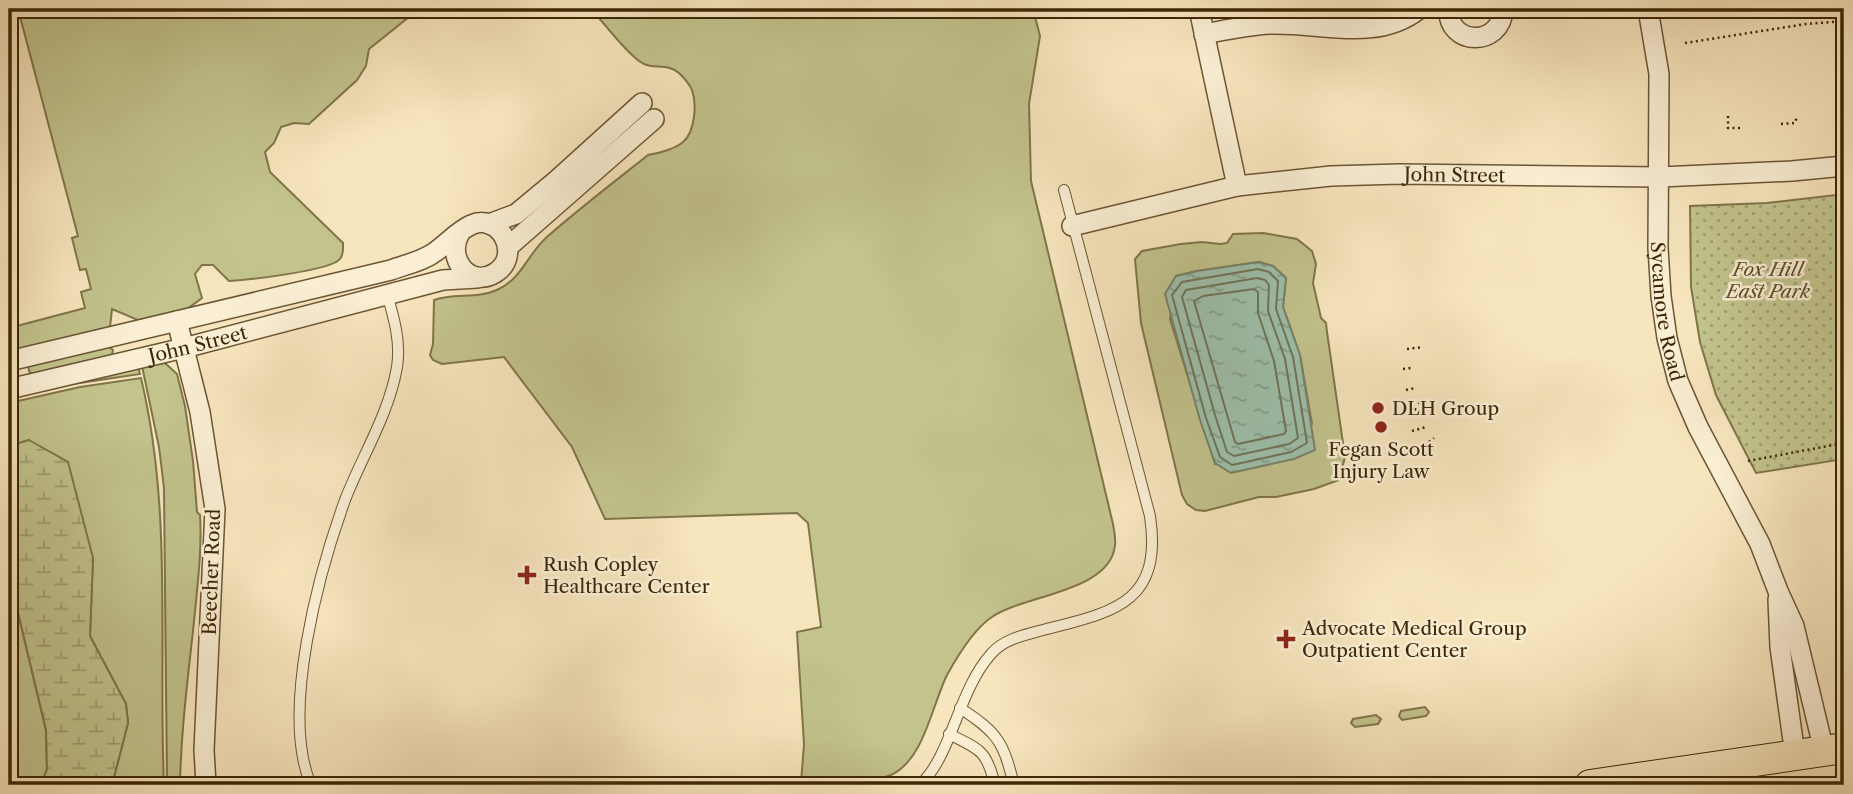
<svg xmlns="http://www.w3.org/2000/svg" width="1853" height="794" viewBox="0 0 1853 794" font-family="'Libre Caslon Text',serif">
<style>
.grass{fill:#c2c38d;stroke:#807549;stroke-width:2;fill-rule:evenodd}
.wetland{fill:url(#wetland-marsh);stroke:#807549;stroke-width:2}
.park{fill:url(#park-dots);stroke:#807549;stroke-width:2}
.water{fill:url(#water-ripples);stroke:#778369;stroke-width:2}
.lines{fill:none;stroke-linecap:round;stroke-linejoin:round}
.shore{stroke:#6e7458;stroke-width:2}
.lane-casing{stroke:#6c5633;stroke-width:12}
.street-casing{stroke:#6c5633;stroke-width:22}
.primary-casing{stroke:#3d2705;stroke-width:32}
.path{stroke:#3d2705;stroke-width:2.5;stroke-dasharray:2 3.5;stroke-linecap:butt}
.lane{stroke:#faeed4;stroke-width:10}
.street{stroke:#faeed4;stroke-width:19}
.primary{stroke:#f7e5bd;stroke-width:30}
.poi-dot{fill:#8f2418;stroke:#faeed4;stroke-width:2.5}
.labels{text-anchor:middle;stroke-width:5;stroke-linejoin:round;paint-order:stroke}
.street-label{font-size:19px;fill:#3d2705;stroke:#faeed4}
.park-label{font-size:19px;font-style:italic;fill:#5e4e27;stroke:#faeed4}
.poi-label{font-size:19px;fill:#3d2705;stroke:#faeed4;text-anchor:start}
</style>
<defs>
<pattern id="wetland-marsh" width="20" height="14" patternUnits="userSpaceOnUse" patternTransform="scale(1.75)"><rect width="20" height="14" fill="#c2c38d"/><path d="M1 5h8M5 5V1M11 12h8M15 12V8" fill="none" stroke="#9f9e71"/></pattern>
<pattern id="park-dots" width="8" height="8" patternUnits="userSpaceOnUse" patternTransform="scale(1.75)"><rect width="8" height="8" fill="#c2c38d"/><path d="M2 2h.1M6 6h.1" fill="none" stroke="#9f9e71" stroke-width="1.8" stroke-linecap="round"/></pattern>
<pattern id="water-ripples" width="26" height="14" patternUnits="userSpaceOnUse" patternTransform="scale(1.75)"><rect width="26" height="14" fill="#9ec0ac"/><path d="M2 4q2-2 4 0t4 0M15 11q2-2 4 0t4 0" fill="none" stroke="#829c8a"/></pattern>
</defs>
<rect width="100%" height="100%" fill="#f7e5bd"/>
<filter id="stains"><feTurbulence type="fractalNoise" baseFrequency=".00286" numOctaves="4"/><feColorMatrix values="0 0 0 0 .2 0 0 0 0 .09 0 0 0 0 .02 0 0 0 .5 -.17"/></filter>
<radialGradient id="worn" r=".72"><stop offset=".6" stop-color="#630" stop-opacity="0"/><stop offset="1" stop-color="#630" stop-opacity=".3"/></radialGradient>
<path class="grass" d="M18,9H419L369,49L366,66L357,80L309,124L294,123L281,127L274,143L265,152L270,172L343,243C343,249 344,254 340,259C330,271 247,280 229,281L213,265H202L195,274L202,298L187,309L140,321L112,309L110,327L9,355V328L85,308L81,292L91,289L86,269L80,270L72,238L78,236Z
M591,9H1033L1040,36L1029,104L1031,181L1113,524C1114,531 1116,539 1115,545C1111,592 1023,595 992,617C975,628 957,657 947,675C932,705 924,760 891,775C868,785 827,782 801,783L804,744L797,632L821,627L808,523L797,513L605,519L572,447L504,357L442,364L433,360L430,355L433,344L434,300C454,293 477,299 497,290C522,279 528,253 548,236C580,208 614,182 648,155C659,153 675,149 683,142C695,132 697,104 692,90C690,85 683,77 679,73C666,62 652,71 639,61C621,47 606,25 591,9Z
M1263,233L1297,239L1312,251L1316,264L1313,283L1321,318L1326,323L1327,332L1345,457L1339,480L1314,489L1276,497H1259L1205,511L1196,510L1187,504L1182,495L1141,323L1135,259L1142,251L1181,244L1202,242L1220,244L1227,243L1233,234ZM1259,262L1273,266L1286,278L1283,307L1300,355L1312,424L1215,464L1170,319L1176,276L1197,271Z
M109,347L113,350L112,355L30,374L28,366Z
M165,363L177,374L185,406L193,461L197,512L200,515C202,547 198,580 195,612C189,670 181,727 180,785H167V782L164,488L159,447L142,366Z
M138,367L140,374L60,386L9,398V394Z
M141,378C173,512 158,649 164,785H112L128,723L126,704L90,636L93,558L29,440L9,446V403L80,387Z
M9,550L16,604L46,730L47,769L41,785H9Z
M1425,707L1429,712L1426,716L1402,720L1399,716L1401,711Z
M1376,715L1381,719L1378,724L1355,727L1351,723L1353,719Z"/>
<path class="wetland" d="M29,440L68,462L93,558L90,636L126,704L128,723L112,785H41L47,769L46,730L16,604L9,550V446Z"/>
<path class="park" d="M1844,194V459L1756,473L1716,395L1700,342L1691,287L1690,206L1767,203Z"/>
<path class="water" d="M1259,262L1273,266L1286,278L1283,307L1300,355L1315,450L1294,459L1231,473L1215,463L1200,420L1165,294L1176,276L1197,271Z"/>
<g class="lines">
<path class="shore" d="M1258,269L1269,272L1278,281L1276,309L1293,357L1307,443L1291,452L1232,465L1220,457L1206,418L1172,295L1182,282Z
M1257,278L1265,280L1269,285L1268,311L1285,359L1298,438L1289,444L1234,456L1227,452L1215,415L1182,297L1186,290Z
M1254,289L1258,292V313L1274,361L1286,431L1284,434L1238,444L1235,442L1194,301L1203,296Z"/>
<g class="lane-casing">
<path id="lane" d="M960,708C998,733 1003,741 1014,785
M949,734C980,750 986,749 995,785
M311,785C280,713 319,572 345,500C362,456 389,414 397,367C401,342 394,318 387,294
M920,785C952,755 958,691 991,654C1004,639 1024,635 1043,630C1113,612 1163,604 1150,516L1064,190"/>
</g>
<g class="street-casing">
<g id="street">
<path d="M1199,9L1237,186"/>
<path d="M1449,9C1447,46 1502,48 1503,9"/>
<path id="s1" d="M1648,9L1659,74L1658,248L1661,296L1667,338L1678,381L1698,427L1760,544L1778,591L1794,626L1824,751"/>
<path d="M1204,34C1226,30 1248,25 1270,24C1320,22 1376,43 1419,9"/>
<path d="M489,224L516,214L557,180L642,103"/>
<path id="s2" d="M1072,226L1237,186L1331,176L1399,174L1660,177L1792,171L1844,166"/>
<path d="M508,247L654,119"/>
<path d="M177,321L200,412L215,509L204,750L206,785"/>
<path d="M9,361L391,270C404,265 420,262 432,254C445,246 456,232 471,225C500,212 523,256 495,273C469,289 445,257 460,233"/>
<path id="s3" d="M9,389L184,348L443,280L477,278"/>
<path d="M1778,599L1780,647L1795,755"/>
</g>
</g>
<g class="primary-casing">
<path id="primary" d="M1590,785L1844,748"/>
</g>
<path class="path" d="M1685,43L1806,24L1844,21
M1841,113L1844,116
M1728,116V128H1741
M1781,124L1795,123L1797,117
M1407,349L1423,347
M1403,369L1411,368
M1406,390L1415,388
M1418,403L1432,401
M1409,410L1419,409
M1412,431L1426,427
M1416,452L1434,438
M1748,461L1844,443
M538,779H550
M1822,785L1844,782"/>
<use href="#lane" class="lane"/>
<use href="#street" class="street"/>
<use href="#primary" class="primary"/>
</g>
<g class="poi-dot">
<circle cx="1378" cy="408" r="7"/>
<circle cx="1381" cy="427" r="7"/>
<path d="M523.5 564.5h7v7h7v7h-7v7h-7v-7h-7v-7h7z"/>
<path d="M1282.5 628.5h7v7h7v7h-7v7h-7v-7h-7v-7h7z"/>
</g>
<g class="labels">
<g class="street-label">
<text dy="7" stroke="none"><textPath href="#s2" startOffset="388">John Street</textPath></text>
<text dy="7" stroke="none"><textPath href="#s1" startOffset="304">Sycamore Road</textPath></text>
<text dy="7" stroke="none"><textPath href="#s3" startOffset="194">John Street</textPath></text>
<text transform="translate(211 572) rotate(-88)" y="7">Beecher Road</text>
</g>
<g class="park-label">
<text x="1768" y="276">Fox Hill<tspan x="1768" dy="22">East Park</tspan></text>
</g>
<g class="poi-label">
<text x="1392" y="415">DLH Group</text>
<text x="1381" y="456" text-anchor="middle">Fegan Scott<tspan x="1381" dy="22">Injury Law</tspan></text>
<text x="543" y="571">Rush Copley<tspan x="543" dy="22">Healthcare Center</tspan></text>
<text x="1302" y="635">Advocate Medical Group<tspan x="1302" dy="22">Outpatient Center</tspan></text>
</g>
</g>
<rect width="1853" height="794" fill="none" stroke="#f7e5bd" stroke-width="35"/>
<rect x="10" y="10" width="1832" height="773" fill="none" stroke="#3d2705" stroke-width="3.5"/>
<rect x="18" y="18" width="1818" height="759" fill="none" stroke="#3d2705" stroke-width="2"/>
<rect width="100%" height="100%" filter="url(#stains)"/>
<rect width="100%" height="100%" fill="url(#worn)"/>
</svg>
